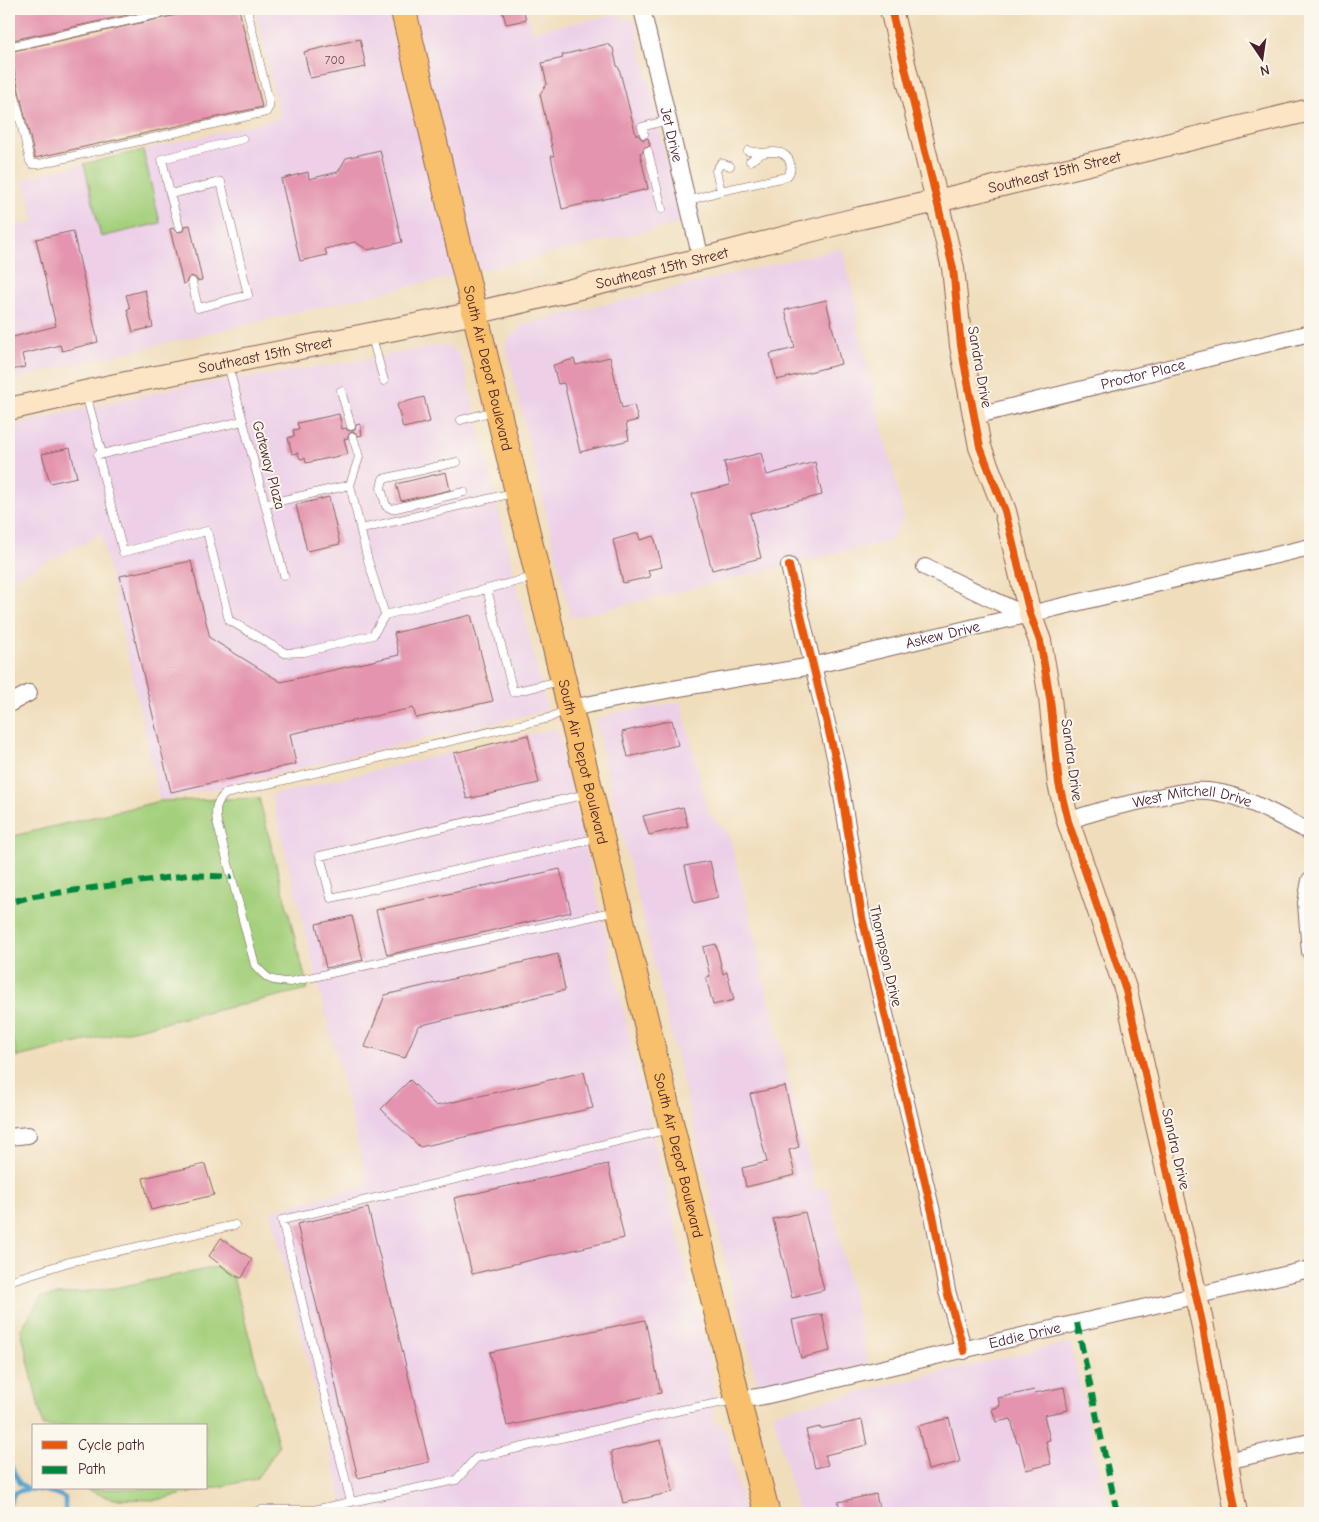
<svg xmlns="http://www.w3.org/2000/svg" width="1319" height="1522" viewBox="0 0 1319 1522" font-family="'Comic Neue',sans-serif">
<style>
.built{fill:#edd0e8}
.green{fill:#a4d07d;stroke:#777854}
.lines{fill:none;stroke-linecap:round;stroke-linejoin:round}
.stream{stroke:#58a5d1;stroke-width:4.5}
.building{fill:#e494ae}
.lane-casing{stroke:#84625d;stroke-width:9}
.street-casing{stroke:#84625d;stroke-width:18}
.secondary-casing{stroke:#84625d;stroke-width:24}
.primary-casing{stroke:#84625d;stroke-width:27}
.lane{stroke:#fff;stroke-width:8}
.street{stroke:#fff;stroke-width:16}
.secondary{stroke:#fce5c4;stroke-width:22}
.primary{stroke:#f8bf6c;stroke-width:25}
.quiet{stroke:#00873e;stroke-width:6;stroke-dasharray:12 6;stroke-linecap:butt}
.cycleway-casing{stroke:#fbf7ec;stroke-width:11}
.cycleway{stroke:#e8590c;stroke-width:8}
.labels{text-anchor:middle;stroke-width:4;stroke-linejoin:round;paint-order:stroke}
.number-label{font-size:12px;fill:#703c4c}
.street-label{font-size:15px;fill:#4a1f2b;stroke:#fbf7ec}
</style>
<rect width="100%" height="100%" fill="#fbf7ec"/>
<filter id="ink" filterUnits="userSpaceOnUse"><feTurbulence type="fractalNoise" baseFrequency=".02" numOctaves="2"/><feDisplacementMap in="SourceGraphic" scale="10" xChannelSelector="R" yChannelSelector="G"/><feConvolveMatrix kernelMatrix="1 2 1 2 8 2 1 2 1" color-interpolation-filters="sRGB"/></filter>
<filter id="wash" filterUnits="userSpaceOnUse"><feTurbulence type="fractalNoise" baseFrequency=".0096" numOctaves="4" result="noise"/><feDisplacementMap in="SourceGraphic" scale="20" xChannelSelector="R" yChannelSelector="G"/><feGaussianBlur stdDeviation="1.12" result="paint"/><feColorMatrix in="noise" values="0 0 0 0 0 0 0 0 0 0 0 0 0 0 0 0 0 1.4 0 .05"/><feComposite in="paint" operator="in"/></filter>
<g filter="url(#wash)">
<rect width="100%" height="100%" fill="#f0ddbb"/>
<path class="built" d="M255,9H526L532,31L615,15L635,22L681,223L9,380V228L34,222L24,178L280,118Z
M842,248L857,307V323L904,517L891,540L571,618L505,342L525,324Z
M441,345L455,350L463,362L547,710L160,801L101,534L9,581V426L180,387L347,363Z
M681,702L708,812L730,837L815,1190L828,1187L868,1364L770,1387L757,1382L731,1285L692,1120L596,727L598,719L614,713Z
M557,728L649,1118L713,1377L714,1420L725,1428L744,1513H345L271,1211L368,1185L271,795Z
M1070,1342L1110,1513H798L773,1413Z"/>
<path class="green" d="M143,150L160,223L101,237L84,164Z
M259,798L308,989L17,1057L9,1022V837L160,801Z
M217,1267L233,1277L279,1447L256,1479L156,1500L113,1499L85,1489L206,1488V1426H43L21,1329L41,1297L114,1288Z"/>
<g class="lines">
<path class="stream" d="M9,1461L19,1483L29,1489
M9,1505C11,1502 12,1497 14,1494C25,1485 54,1491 65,1498V1513"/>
</g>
<g id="blocks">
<path class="building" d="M29,9H155L9,41V13Z
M186,9H188L189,13L205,9H239L262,107L35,158L14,70L11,66L9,52L181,14L184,13Z
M502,9H523L526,20L506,24Z
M360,39L366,67L310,78L304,52Z
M607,44L613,48L617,66L619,68L636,135H638L643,140L648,138L650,146L645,147L643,152L640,153L648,189L562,209L551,156H554L540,94L547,84L542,63L563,58L562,55Z
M380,150L402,242L368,250L355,242L325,249L327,255L300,261L281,179L308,172L309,179L338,172L346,158Z
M190,225L202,280L197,281L196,278L191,276L188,278L186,283L183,284L170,229L173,228L175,231L180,232L183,231L184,226Z
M73,231L98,342L62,351L60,345L22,354L25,367L12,370L9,356V338L56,326L36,239Z
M145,290L153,327L133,332L127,309H130L126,295Z
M826,300L841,364L777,380L770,354L795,348L785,310Z
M610,357L622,408L634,405L638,420L626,423L629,440L580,452L564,383L558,384L553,365L574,359L576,365Z
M424,397L430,422L403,428L397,404Z
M339,414L342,429L346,428L347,430L352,431L355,430L356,425L360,424L362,435L358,436L356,433L352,432L349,434L348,438L344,439L348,454L306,463L305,458L300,459L298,453L292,454L288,438L294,436L293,430L299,429L297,423Z
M70,448L77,477L50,483L42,454Z
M761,453L767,475L815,462L822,495L750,513L761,558L712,570L692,494L730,485L724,462Z
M446,472L450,490L401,501L396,484Z
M329,497L340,544L307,551L296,505Z
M638,533L640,540L654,536L662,567L648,570L650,577L623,583L613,540Z
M191,561L210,638L281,682L399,655L394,633L471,615L493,701L416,718L413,708L290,734L296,764L171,792L120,576Z
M672,720L678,745L628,757L622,732Z
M528,735L539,783L467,799L454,753Z
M683,807L688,826L649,835L643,816Z
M710,861L718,897L694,903L685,866Z
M560,869L571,912L387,955L376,910Z
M352,916L363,960L326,968L316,924Z
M716,944L723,974L727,972L734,1000L713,1005L706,977L710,976L703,947Z
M558,954L565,990L418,1026L405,1058L365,1047L385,995Z
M584,1072L593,1108L420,1147L381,1109L410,1080L436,1106Z
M785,1086L799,1147L789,1150L795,1175L746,1187L742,1168L767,1162L750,1094Z
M205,1164L214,1195L151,1210L143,1178Z
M608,1164L624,1238L472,1274L454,1198Z
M368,1208L429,1462L358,1478L297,1224Z
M805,1212L824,1290L792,1298L773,1219Z
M221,1238L252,1259L242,1278L235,1276L209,1256Z
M822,1314L830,1351L801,1358L792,1320Z
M645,1320L661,1393L507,1426L490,1352Z
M1064,1387L1068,1410L1044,1415L1050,1440L1046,1441L1051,1464L1026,1470L1019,1442L1017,1443L1011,1419L996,1422L992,1409L1000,1406L998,1398L1034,1390L1035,1393Z
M949,1418L960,1462L928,1470L918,1426Z
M862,1420L867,1445L825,1455L828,1465L815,1468L806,1430L820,1427V1429Z
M661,1440L673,1492L623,1503L611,1452Z
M876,1494L880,1513H841L838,1502Z"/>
</g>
</g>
<g filter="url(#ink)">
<use href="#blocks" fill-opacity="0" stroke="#84625d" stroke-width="1"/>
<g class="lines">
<g class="lane-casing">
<path id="lane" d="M9,47L180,9
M9,71L30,161L32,164H39L266,112L269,107V102L247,9
M644,134L642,127L668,120
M648,151L662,209
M748,151L763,153
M721,191L716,171L721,163L730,166
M170,194L162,159L243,139
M687,201L721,191L786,177C793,171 792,159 783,154C779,151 768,152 763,153C759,154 754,159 750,161
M179,227L170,194L221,182L248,295L198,308L192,282
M372,337L384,381
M228,365L284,575
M341,391L351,426
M86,394L102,454
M461,420L494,411
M243,421L98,455L123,552L207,531L229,620L285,653L304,652L373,635L385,615L534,577
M353,437L359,457L350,485L367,557L385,615
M457,462L383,479L381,488L386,506L392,509L464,492
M266,504L350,485
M362,529L513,493
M487,589L513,692L560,681
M566,710L549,718L225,794C215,804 215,809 217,822L255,965C268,980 270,981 290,982L616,911
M587,794L320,856L331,898L599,838
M669,1129L282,1220L351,1502L456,1480L476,1458L681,1410L736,1400
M9,1281L69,1262L235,1225
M253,1513L261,1510H314L351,1502"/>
</g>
<g class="street-casing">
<g id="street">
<path id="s1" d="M642,9L701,259"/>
<path id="s2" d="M974,416L1310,333"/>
<path d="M789,566L837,765L862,917L934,1220L947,1291L964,1351"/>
<path d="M925,567L1025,615"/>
<path d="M9,704L29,693"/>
<path id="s3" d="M571,708L631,696L812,666L1310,547"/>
<path id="s4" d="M1068,821C1092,812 1117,806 1142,801C1166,795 1191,788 1215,792C1248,797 1280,817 1310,832"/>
<path d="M1310,880L1306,903L1310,952"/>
<path d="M9,1137L28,1135"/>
<path id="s5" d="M738,1400L764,1396L1310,1269"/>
<path d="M1227,1461L1310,1442"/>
</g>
</g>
<g class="secondary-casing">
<g id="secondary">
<path d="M891,9L953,268L961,346L980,447L1005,511L1030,614L1040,641L1050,698L1059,784L1068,821L1126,991L1202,1322L1236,1513"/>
<path id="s6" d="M9,409L111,386L475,313L701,259L860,218L937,201L1310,110"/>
</g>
</g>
<g class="primary-casing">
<g id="primary">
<path id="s7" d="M403,9L505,440L738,1400L767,1513"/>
</g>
</g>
<use href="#lane" class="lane"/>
<use href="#street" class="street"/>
<use href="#secondary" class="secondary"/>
<use href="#primary" class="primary"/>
<path class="quiet" d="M15,901L34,896L188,875L232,877
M1077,1323L1117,1513"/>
<g class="cycleway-casing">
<path id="cycleway" d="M891,9L953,268L961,346L980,447L1005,511L1030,614L1040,641L1050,698L1059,784L1068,821L1126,991L1202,1322L1236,1513
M789,566L837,765L862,917L934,1220L947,1291L964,1351"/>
</g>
<use href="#cycleway" class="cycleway"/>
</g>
</g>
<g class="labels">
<g class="number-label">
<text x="335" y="64">700</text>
</g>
<g class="street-label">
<text dy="5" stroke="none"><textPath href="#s1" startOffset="129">Jet Drive</textPath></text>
<text dy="5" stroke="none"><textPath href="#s6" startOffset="1072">Southeast 15th Street</textPath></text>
<text dy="5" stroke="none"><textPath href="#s6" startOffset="668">Southeast 15th Street</textPath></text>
<text dy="5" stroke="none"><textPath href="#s6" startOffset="262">Southeast 15th Street</textPath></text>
<text transform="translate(980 367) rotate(80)" y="5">Sandra Drive</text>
<text dy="5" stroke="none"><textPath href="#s7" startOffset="369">South Air Depot Boulevard</textPath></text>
<text dy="5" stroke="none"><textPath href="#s2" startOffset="174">Proctor Place</textPath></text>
<text transform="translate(269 465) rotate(75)" y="5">Gateway Plaza</text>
<text dy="5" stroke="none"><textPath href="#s3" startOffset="379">Askew Drive</textPath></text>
<text transform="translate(1072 760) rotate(82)" y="5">Sandra Drive</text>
<text dy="5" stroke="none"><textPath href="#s7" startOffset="774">South Air Depot Boulevard</textPath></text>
<text dy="5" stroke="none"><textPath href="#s4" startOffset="128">West Mitchell Drive</textPath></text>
<text transform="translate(886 956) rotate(77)" y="5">Thompson Drive</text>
<text transform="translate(1176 1149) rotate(77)" y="5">Sandra Drive</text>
<text dy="5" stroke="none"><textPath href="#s7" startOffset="1179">South Air Depot Boulevard</textPath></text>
<text dy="5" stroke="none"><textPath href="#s5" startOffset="294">Eddie Drive</textPath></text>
</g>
</g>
<rect width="1319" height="1522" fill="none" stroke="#fbf7ec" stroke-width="30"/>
<rect x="32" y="1424" width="175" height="65" fill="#fbf7ec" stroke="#b4a19f"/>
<rect x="42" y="1441" width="25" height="8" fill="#e8590c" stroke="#b4a19f"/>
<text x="78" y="1450" font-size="15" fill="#4a1f2b">Cycle path</text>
<rect x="42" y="1466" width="25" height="8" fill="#00873e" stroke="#b4a19f"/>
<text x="78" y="1474" font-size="15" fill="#4a1f2b">Path</text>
<g transform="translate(1262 58) rotate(167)" stroke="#fbf7ec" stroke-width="4" paint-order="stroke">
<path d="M0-4L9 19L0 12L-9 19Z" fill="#4a1f2b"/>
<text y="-8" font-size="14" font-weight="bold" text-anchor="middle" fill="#4a1f2b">N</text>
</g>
</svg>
